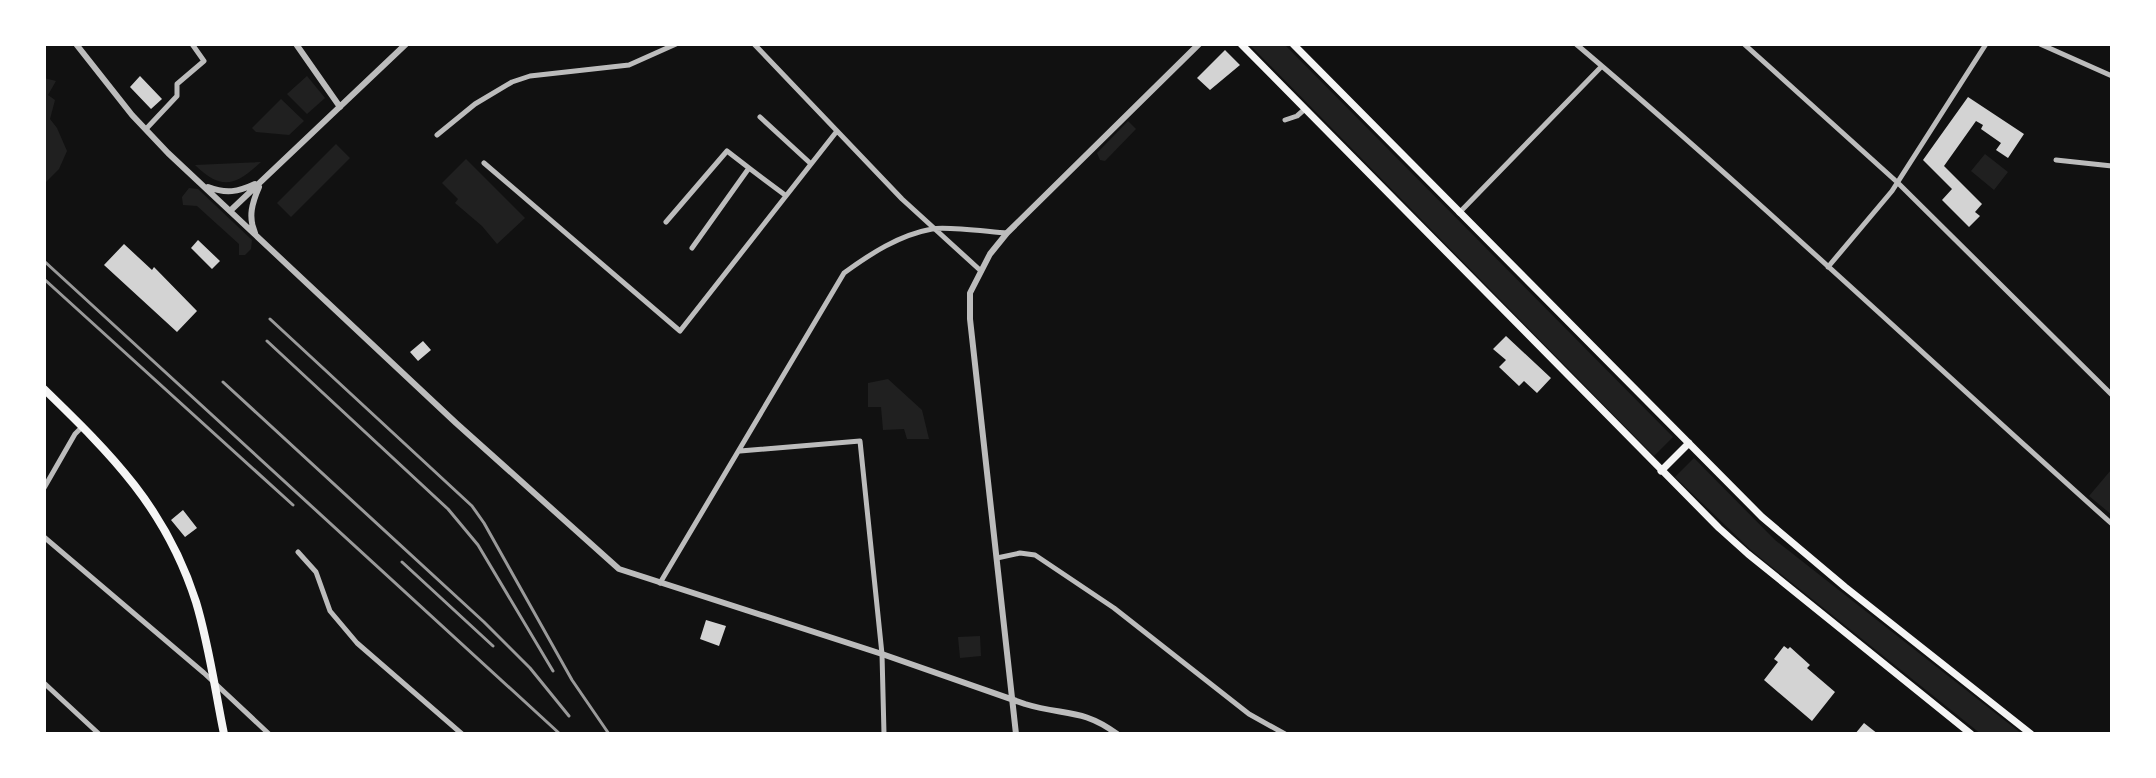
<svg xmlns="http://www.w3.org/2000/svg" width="2156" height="778" viewBox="0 0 2156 778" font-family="Lato,sans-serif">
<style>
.green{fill:#202020}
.building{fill:#d3d3d3}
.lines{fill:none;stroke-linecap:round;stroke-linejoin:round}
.minor{stroke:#bcbcbc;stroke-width:5}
.tertiary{stroke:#bcbcbc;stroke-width:6}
.secondary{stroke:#f5f5f5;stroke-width:7}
.primary{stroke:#f5f5f5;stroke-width:8}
.rail{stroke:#9a9a9a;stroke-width:3}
</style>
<rect width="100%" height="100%" fill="#111"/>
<path class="green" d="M1249,44H1284L1673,437L1654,456Z
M307,76L325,98L307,114L287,94Z
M44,78L56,81L48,95L55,100L50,119L57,128L67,151L59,169L44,184Z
M281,99L304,121L289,135L256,132L252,128Z
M1128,121L1136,129L1105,161L1100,160L1097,153Z
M336,144L350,158L291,217L277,203Z
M1985,154L2008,172L1994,190L1971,171Z
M466,159L525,218L497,244L482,226L455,203L458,199L442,183Z
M261,162C235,186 222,191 195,165Z
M189,188L198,189L252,240L251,249L245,255H239V244L197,206L183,205L182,197Z
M888,379L922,410L929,439H907L904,429L883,430L881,407H868V383Z
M1694,458L1775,540L2022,734H1981L1752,551L1675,477Z
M2111,470L2112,471V515L2089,496Z
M980,636L981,656L960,658L958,637Z"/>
<path class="building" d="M1225,50L1240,65L1210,90L1197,78Z
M140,76L162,99L151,109L130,87Z
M1968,97L2024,134L2008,158L1996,150L2001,143L1981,129L1983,125L1976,121L1944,166L1982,204L1975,212L1980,216L1969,227L1942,200L1952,189L1923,160Z
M198,240L220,261L212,269L191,248Z
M124,244L152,270L154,267L197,311L177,332L104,265Z
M1506,336L1551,378L1537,393L1524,381L1519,386L1499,367L1506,360L1493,349Z
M423,341L431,350L418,361L410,352Z
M183,510L197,528L185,537L171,520Z
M706,620L726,626L719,646L700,639Z
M1784,646L1788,649L1790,647L1810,665L1807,668L1835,692L1812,721L1764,680L1778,662L1774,659Z
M1864,723L1878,734H1855Z"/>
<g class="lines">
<path class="minor" d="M754,44L902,199L981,271
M1576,44C1759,199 1933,364 2112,524
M1744,44L1897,182L2112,395
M2040,44L2112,76
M760,117L810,163
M1285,120L1297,116L1305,109
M146,129L177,96V84L204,61L192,44
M437,135L475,104L512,82L530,76L629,65L676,44
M2056,160L2112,166
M484,163L680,331L837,131
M1459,213L1602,66
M666,222L727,151L749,168
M692,248L749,168L785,195
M1828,267L1892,191L1986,44
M740,451L860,441L882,654L884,734
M44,488L75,434L83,426
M44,537L204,673L269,734
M298,552L316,572L330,611L357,643L462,734
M997,558L1020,553L1035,555L1114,608L1249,714L1285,734
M660,583L844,273C870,254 899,235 932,229C946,226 990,232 1007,233
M44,683L99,734"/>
<path class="tertiary" d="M76,44L132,115L168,153L456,423L619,569L882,654L1025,704C1064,716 1082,708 1117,734
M296,44L340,107
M208,187C226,194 238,192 255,184
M230,211L406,44
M255,233C248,217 252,203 259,187
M1016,734L970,319V293L990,254L1007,233L1199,44"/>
<path class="secondary" d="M1241,44L1719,528L1748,554L1971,734
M1293,44L1762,517L1845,587L2031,734
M1661,471L1689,443"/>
<path class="primary" d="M44,389C112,455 166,508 196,602C209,645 215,690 224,734"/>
<path class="rail" d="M44,261L560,734
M44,279L293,505
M270,319L472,506L484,523L572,680L609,734
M267,341L448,509L478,545L553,671
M223,382L484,622L530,668L569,716
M402,562L493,646"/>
</g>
<rect width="2156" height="778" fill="none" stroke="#ffffff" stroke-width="92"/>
</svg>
